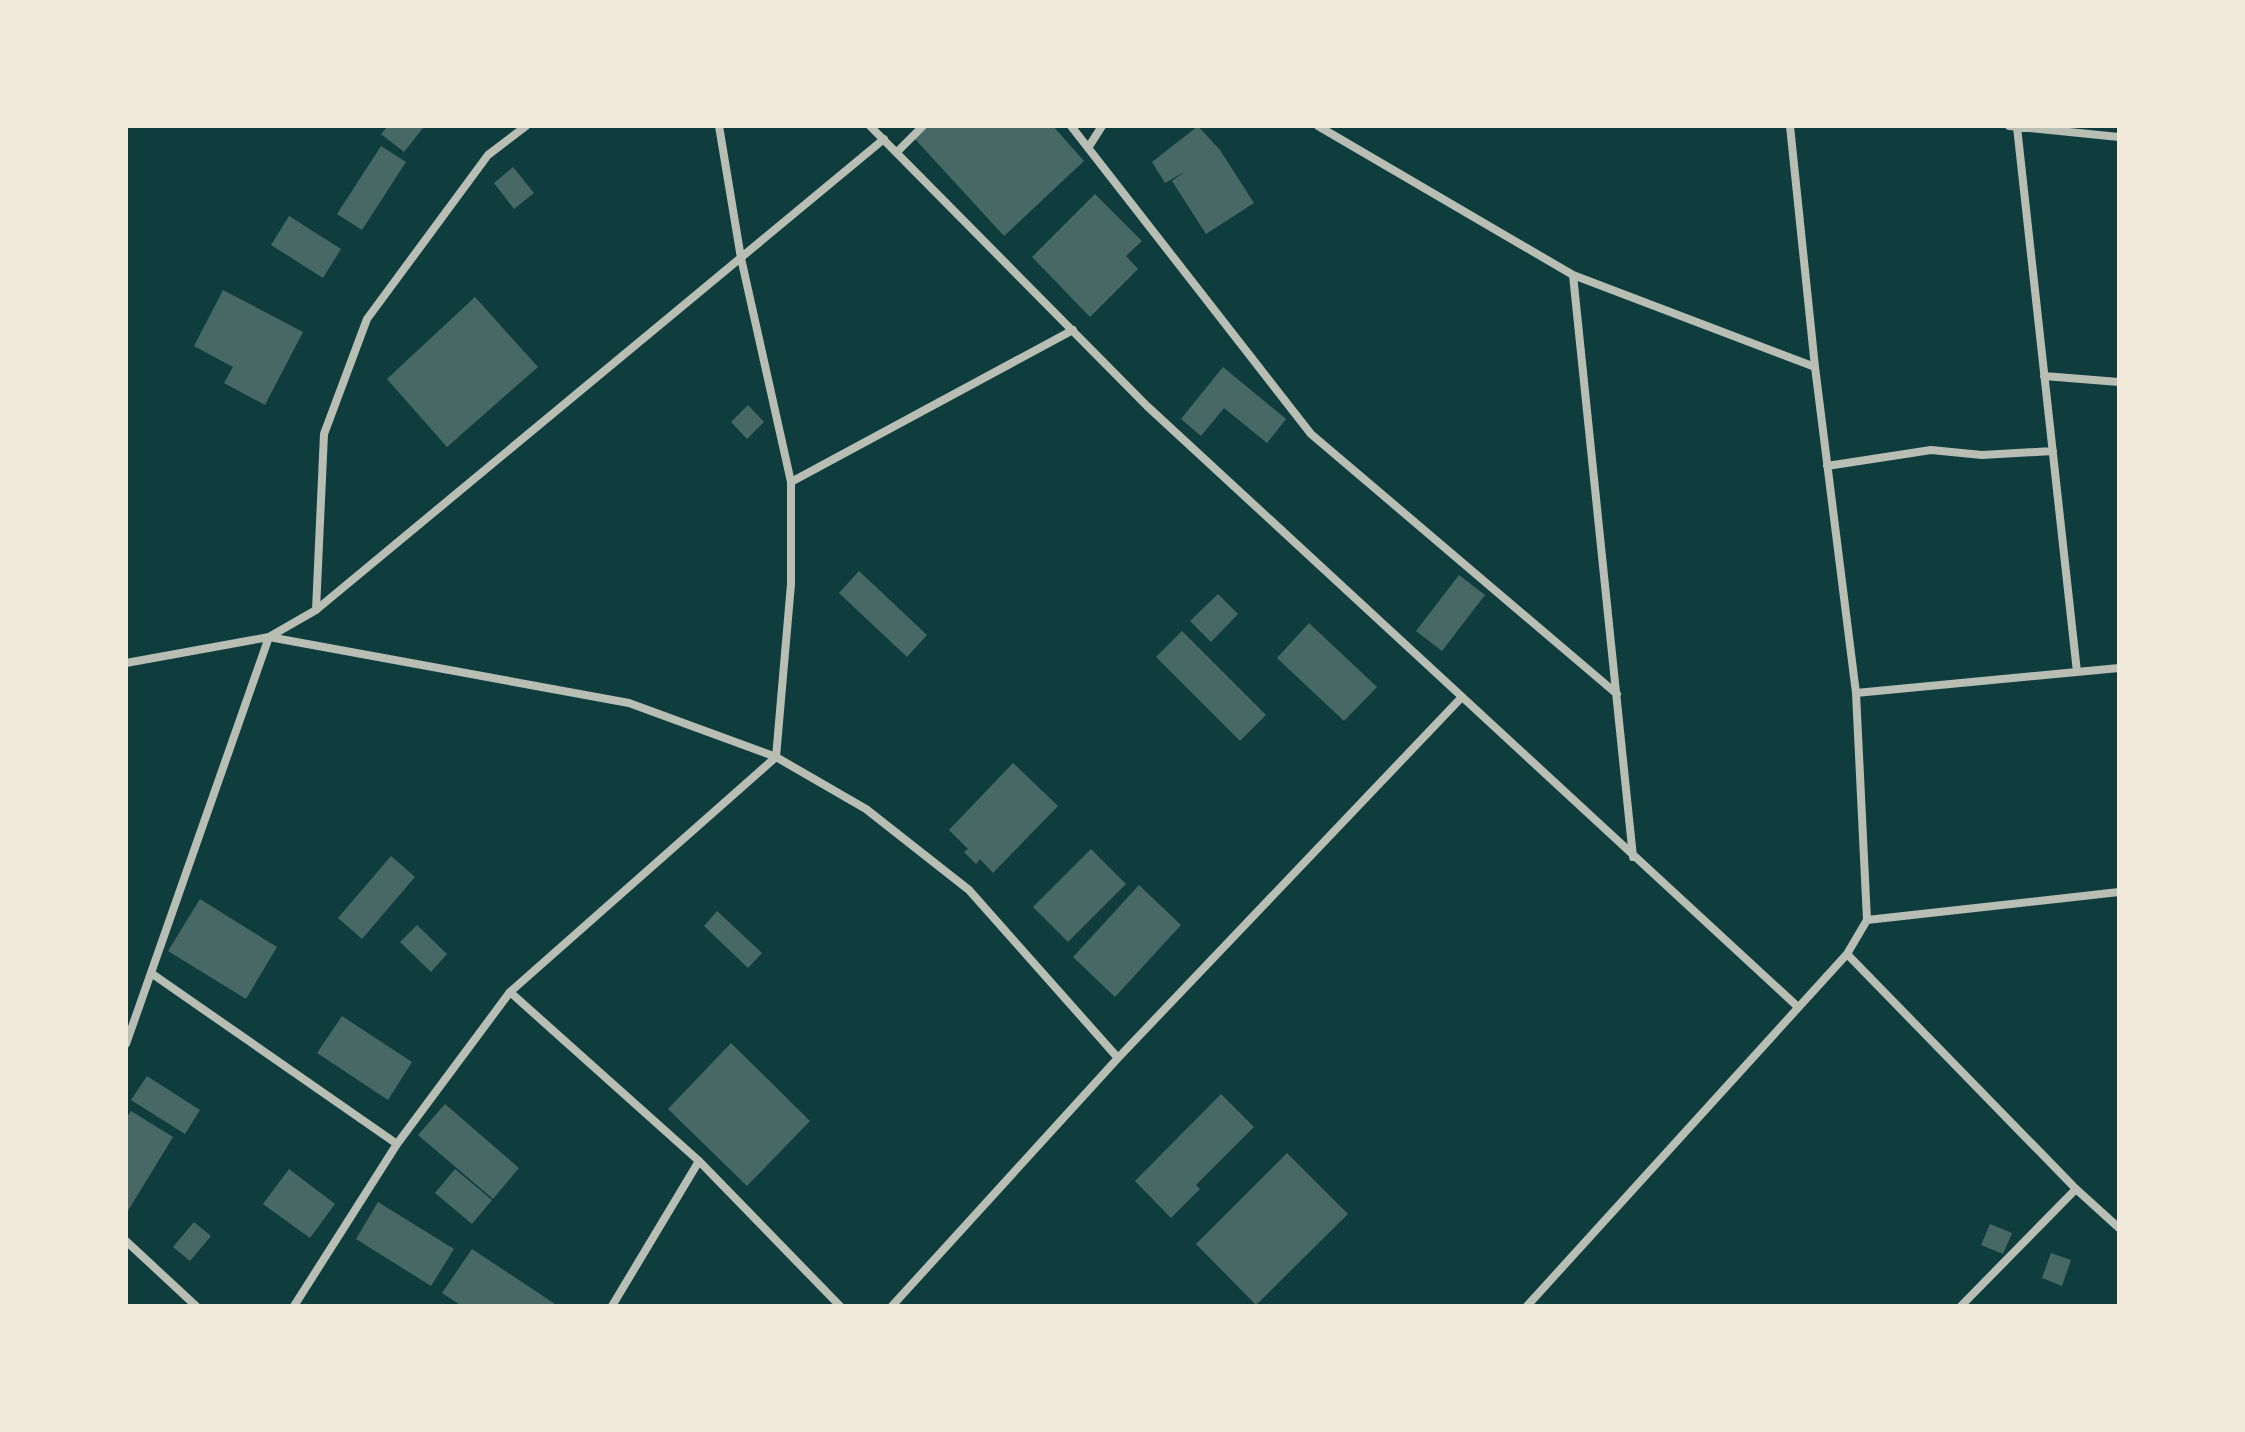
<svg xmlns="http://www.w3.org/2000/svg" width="2245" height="1432" viewBox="0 0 2245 1432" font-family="Cabin,sans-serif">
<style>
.building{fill:#486865}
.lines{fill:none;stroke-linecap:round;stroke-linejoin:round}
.minor{stroke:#b8beb3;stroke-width:8}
</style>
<rect width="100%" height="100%" fill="#0f3d3e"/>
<path class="building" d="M388,126H421L423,128L404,152L381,134Z
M927,126H1053L1084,161L1004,236L914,138Z
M1198,126L1220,150L1254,203L1206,234L1172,181L1184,172L1165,183L1152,162Z
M381,146L406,162L362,230L337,214Z
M513,167L534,193L514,209L494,183Z
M1095,194L1142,241L1126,256L1138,269L1090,317L1032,257Z
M289,216L341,249L323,278L271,245Z
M223,290L303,332L265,405L224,383L233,367L194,346Z
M475,297L538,367L447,447L387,379Z
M1223,367L1286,419L1267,443L1224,408L1201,436L1181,419Z
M748,405L764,422L747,439L731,422Z
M859,571L927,635L907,657L839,593Z
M1459,575L1485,595L1442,651L1416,631Z
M1218,594L1238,614L1211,642L1190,621Z
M1309,623L1377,687L1344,721L1277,658Z
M1182,631L1266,715L1240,741L1156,657Z
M1013,763L1058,806L993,873L980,859L976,864L964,852L968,849L949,830Z
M1091,849L1126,884L1068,942L1033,907Z
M391,856L415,877L362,939L338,918Z
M1139,885L1181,925L1115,997L1073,957Z
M200,899L277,947L246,999L168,951Z
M717,911L762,953L748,968L704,926Z
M417,925L447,954L431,972L400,942Z
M342,1016L412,1062L388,1100L317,1053Z
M731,1043L810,1121L747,1186L668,1109Z
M147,1076L200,1110L185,1134L131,1100Z
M1221,1094L1254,1127L1196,1185L1200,1189L1171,1218L1135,1181Z
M445,1104L519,1168L493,1199L418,1135Z
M131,1111L173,1137L126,1214V1119Z
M1287,1153L1348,1214L1256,1305L1196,1244Z
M289,1169L335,1204L310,1238L263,1204Z
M455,1169L492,1200L472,1224L435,1193Z
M378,1202L454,1249L431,1286L356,1239Z
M194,1222L211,1236L190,1261L173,1247Z
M1990,1224L2012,1233L2003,1254L1981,1245Z
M472,1249L558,1306H462L442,1293Z
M2051,1253L2071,1260L2062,1286L2042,1278Z"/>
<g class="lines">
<path class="minor" d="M870,126L1147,406L1798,1007
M1071,126L1311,434L1617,694
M1318,126L1573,275L1815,367
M2009,126L2119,137
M2017,127L2077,672
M1088,148L1102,126
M897,152L923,126
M1573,275L1633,857
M2044,376L2119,382
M1827,466L1931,450L1982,455L2053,451
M791,482L1073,330
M316,610L324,434L367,319L488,155L526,126
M269,637L629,703L776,757L866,809L969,890L1118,1058
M126,663L269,637L316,610L884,139
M1856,693L2119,668
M1867,920L2119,892
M1847,954L2076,1189L2119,1228
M151,973L397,1144
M510,992L699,1161L840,1306
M126,1044L269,637
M126,1241L196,1306
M294,1306L397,1144L510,992L776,757L791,584V482L741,258L719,126
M612,1306L699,1161
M892,1306L1118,1058L1461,698
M1527,1306L1847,954L1867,920L1856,693L1815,367L1790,126
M1961,1306L2076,1189"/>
</g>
<rect width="2245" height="1432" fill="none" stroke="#f1e9da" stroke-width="256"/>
</svg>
